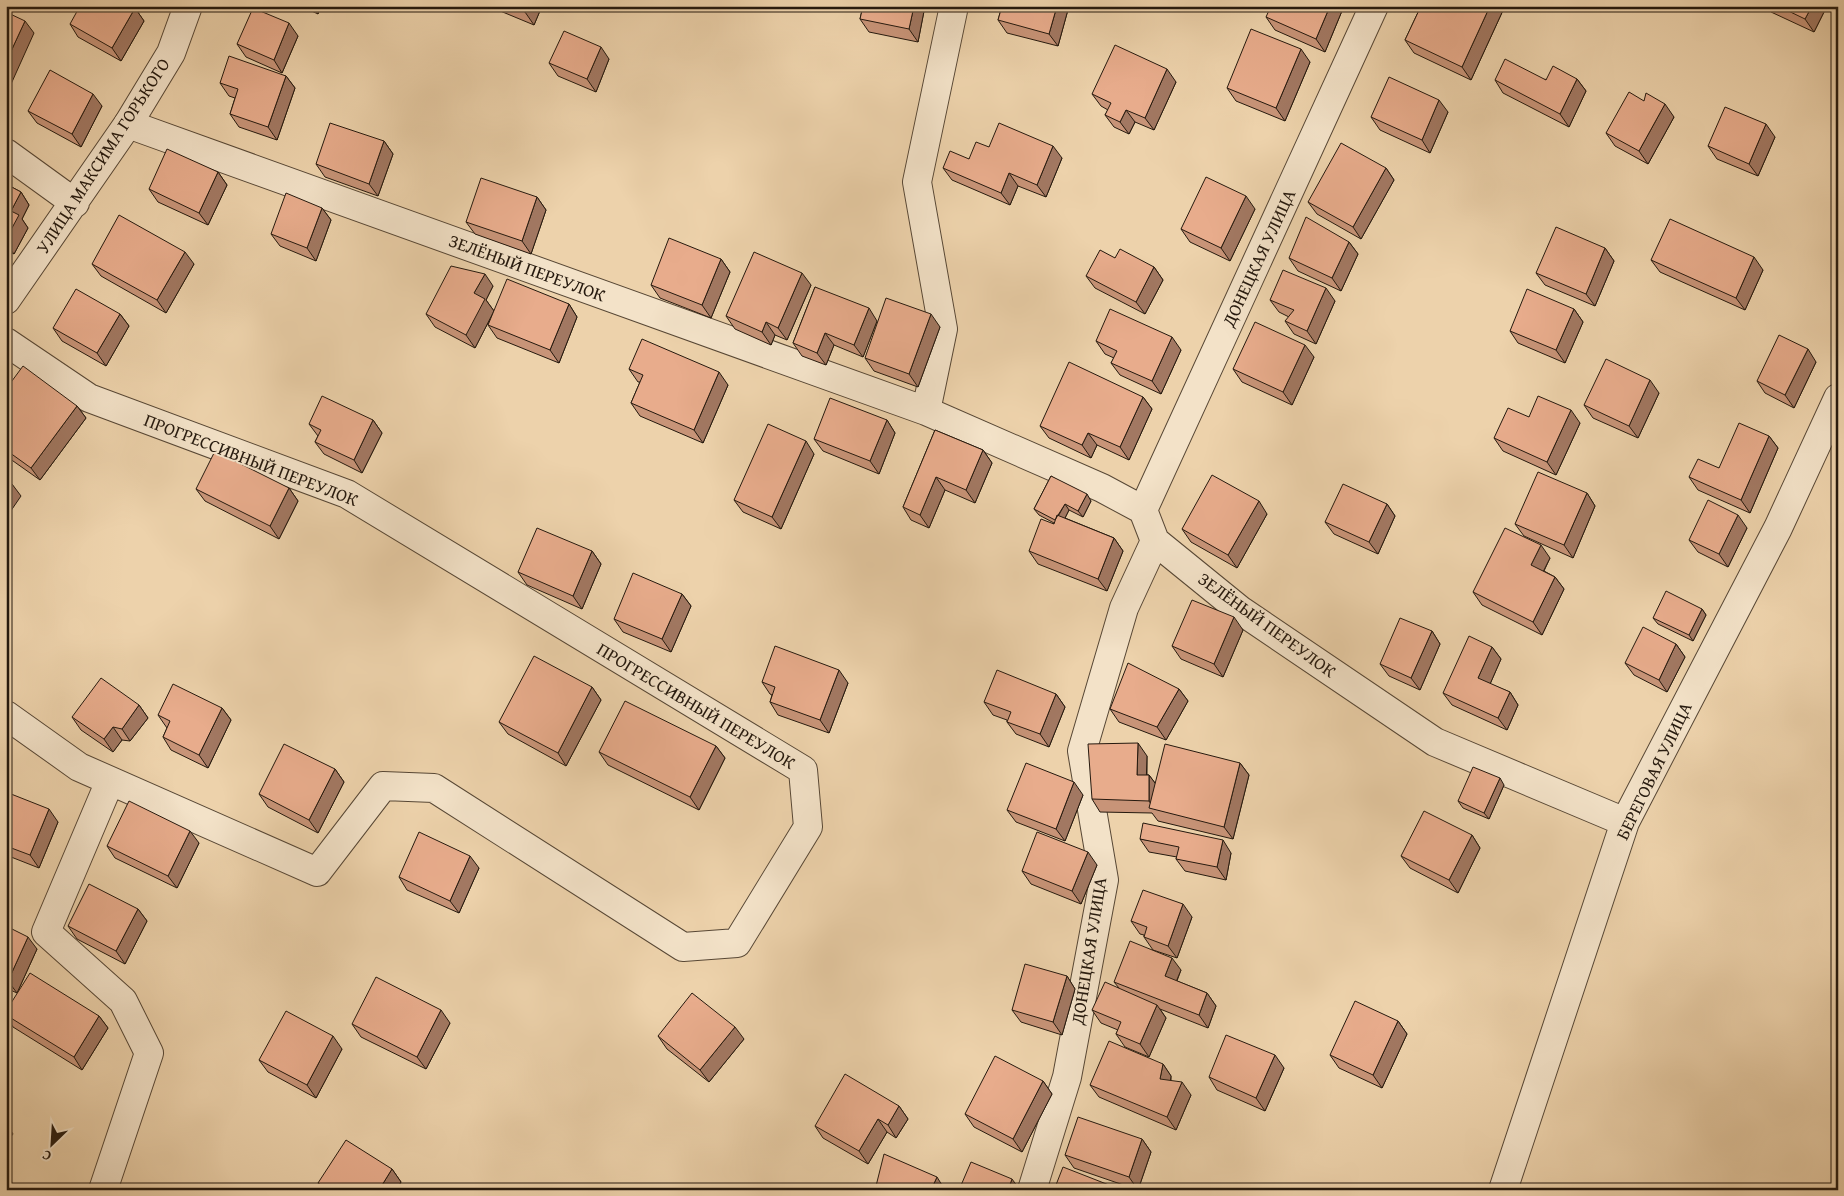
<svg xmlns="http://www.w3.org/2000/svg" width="1844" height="1196" viewBox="0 0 1844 1196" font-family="'Gentium Book Plus',serif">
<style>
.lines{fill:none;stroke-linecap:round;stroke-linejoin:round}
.minor-casing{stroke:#574735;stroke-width:30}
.tertiary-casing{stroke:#574735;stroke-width:30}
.minor{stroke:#f3e2c8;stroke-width:28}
.tertiary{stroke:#f3e2c8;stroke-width:28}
.wall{fill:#c89478;stroke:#25190e}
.shaded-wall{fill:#a27862;stroke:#25190e}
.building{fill:#e8ac8c;stroke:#25190e}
.labels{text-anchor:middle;stroke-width:4;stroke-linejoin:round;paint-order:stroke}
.street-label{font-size:18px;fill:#25190e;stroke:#f3e2c8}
</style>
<rect width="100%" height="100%" fill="#edd2ab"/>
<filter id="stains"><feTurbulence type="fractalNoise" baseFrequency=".004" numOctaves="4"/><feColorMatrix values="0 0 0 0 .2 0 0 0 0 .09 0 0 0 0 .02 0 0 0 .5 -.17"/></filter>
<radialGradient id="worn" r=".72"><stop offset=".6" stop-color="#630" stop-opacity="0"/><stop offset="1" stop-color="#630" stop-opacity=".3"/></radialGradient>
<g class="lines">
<g class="minor-casing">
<path id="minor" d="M128,124L926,411L1102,488L1143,510L1155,541L1240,610L1435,742L1625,822
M6,342L89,398L347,494L803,770L808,827L737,943L683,947L434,788L383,786L317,872L79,767L6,715
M926,411L943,329L917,182L954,6
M1143,510L1374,6
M103,1190L149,1053L123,1001L46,932L110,781
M1032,1190L1067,1077L1104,880L1082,751L1124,608L1155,541
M1503,1190L1625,822L1778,528L1838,398"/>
</g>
<g class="tertiary-casing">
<path id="tertiary" d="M6,153L75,203
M6,300L128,124L171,53L188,6"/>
</g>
<use href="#minor" class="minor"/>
<use href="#tertiary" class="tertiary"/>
</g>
<path class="wall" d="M301,6H321L318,14Z
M492,6H542L534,25L493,8Z
M863,6H925L918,42L869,32L860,19Z
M1002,6H1069L1058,46L1007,33L998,20Z
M1344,6L1325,52L1275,30L1266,17Z
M1421,6H1505L1471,80L1414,53L1405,40Z
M1768,6H1827L1814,32L1771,12Z
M135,8L144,21L121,61L78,37L70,24L100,11Z
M298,36L282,73L246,57L237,44Z
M609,59L596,92L558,76L549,63Z
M1310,62L1285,121L1236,101L1227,88Z
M286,76L295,88L277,140L239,127L230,114L235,98L229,96L220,83Z
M1577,79L1586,91L1569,127L1503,93L1495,80Z
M1176,82L1154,130L1135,122L1129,134L1114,127L1105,115L1108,110L1101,106L1092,94Z
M102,106L81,147L37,123L28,111Z
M1448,112L1430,153L1380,130L1371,117Z
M1674,117L1648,164L1615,146L1606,133Z
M1775,137L1758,176L1717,159L1708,146Z
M384,141L393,154L378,196L325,177L316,164Z
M989,147L1062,158L1046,197L1018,186L1010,205L952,180L943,168L969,159Z
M1386,168L1394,180L1361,239L1317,214L1308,202Z
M218,172L227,185L208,225L158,202L149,189Z
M6,184L21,192L29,205L22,219L28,228L14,254L6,250Z
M537,197L546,210L531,254L475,234L466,222Z
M322,208L331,220L316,261L280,246L271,234Z
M1255,209L1230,261L1190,242L1181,229Z
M1349,242L1358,254L1341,291L1298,271L1289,258Z
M1605,248L1614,261L1595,306L1545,285L1536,273Z
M1115,258L1154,267L1163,280L1145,314L1095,288L1086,276Z
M721,259L730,272L711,318L660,298L651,285Z
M1651,260L1763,270L1745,310L1660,272Z
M92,264H194L166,313L101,276Z
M811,285L787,340L775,335L771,345L735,329L726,316Z
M493,286L486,300L494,311L569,304L577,317L559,363L497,338L488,325L493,313L475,348L435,327L426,314Z
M815,287L877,321L863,357L834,345L826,365L802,356L793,343Z
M1270,300L1335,301L1316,344L1294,334L1285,321L1289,317L1279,312Z
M1574,309L1583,322L1565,363L1518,343L1510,331Z
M120,314L129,326L106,366L62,341L53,328Z
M940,327L918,387L874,371L865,358Z
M1096,341L1181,350L1161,394L1120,375L1111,363L1114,358L1105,354Z
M1314,357L1292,405L1242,382L1233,369Z
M1816,362L1794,408L1765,393L1757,381Z
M629,369L728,385L703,443L640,416L631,403L640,382H638Z
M6,389L77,406L86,418L40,480L6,456Z
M1659,393L1638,438L1593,418L1584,405Z
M1143,397L1152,409L1129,460L1097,445L1091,458L1049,438L1040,426Z
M1529,417L1580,423L1556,475L1503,451L1494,438Z
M373,420L382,433L362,473L324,454L315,442L318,436L309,424Z
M887,420L895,433L879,474L823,451L814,439Z
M935,430L983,450L992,463L975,503L945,490L929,528L911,520L903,507Z
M1769,436L1778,448L1750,513L1698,490L1689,477L1719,468Z
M814,454L781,529L743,512L734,500Z
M1051,476L1091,501L1083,517L1069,510L1065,518L1114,538L1123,551L1107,591L1038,564L1029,551L1054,523L1039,515L1034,509Z
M289,488L298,501L279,539L205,501L196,489Z
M1587,493L1595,506L1573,558L1524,536L1515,524Z
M1387,504L1395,516L1378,554L1334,534L1325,522Z
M1267,514L1237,568L1191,542L1182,529Z
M1747,528L1728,567L1698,552L1689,540Z
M592,551L601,564L582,609L527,585L518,572Z
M1550,558L1544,571L1555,577L1564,589L1542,635L1482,605L1473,592Z
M682,594L691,606L671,652L623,632L614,619Z
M1702,609L1706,615L1693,641L1658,624L1653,618Z
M1243,630L1223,677L1181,659L1172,646Z
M1432,631L1440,644L1420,690L1389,676L1380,664Z
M1676,644L1685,657L1667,692L1634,675L1625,663Z
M1492,647L1501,659L1490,684L1510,692L1518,705L1507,730L1452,705L1443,693Z
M762,682L848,683L829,733L778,715L770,702L772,695L770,694Z
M592,687L601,700L566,766L508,734L499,722Z
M1179,689L1188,701L1166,740L1119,722L1110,709Z
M1056,694L1065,707L1049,747L1016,734L1007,722V720L993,715L984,702Z
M139,705L148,718L130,741L122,740L113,752L81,730L72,717Z
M222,708L231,720L208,768L171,750L163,737L167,728L158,715Z
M716,746L725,758L699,810L608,765L599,752Z
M1147,756V775H1149L1155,783L1240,763L1249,775L1233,839L1158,821L1152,813L1100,812L1092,799Z
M335,769L344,782L318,833L268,807L259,794Z
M1504,785L1489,819L1463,808L1458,801Z
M6,792L58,822L39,868L6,855Z
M1083,795L1065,841L1016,822L1007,810Z
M1472,835L1480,848L1458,893L1410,868L1401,856Z
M1140,839L1231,853L1226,880L1185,871L1176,859L1177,857L1149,852Z
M199,843L177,888L115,858L107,846Z
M1097,865L1081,904L1031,884L1022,871Z
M479,868L459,913L407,890L399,877Z
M138,909L147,921L125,964L77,939L68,926Z
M1192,917L1177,958L1153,950L1144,937V935L1140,934L1131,921Z
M6,926L37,949L17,993L6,988Z
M1181,970L1177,981L1207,993L1216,1006L1208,1028L1160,1009L1166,1018L1149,1057L1125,1047L1116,1034L1118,1030L1101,1023L1092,1010L1119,988L1114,982Z
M1067,976L1075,989L1062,1035L1021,1022L1012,1010Z
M6,1011L99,1016L108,1028L82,1070L13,1027L6,1016Z
M1398,1021L1407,1034L1382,1088L1339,1068L1330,1055Z
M450,1023L426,1069L361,1037L352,1024Z
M658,1036L744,1039L709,1082L667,1049Z
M342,1049L316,1098L268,1072L259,1060Z
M1163,1064L1171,1076V1081L1191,1095L1176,1130L1099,1097L1090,1085Z
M1284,1068L1265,1111L1217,1090L1209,1077Z
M1043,1081L1052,1094L1022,1152L974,1127L965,1114Z
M899,1106L908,1119L896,1138L887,1132L868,1164L823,1138L815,1126Z
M1142,1139L1151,1152L1138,1190L1074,1168L1065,1155Z
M392,1169L401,1182L396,1190H323L318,1183Z"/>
<path class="shaded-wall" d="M312,6H321L318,14Z
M527,6H542L534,25L525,12Z
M914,6H925L918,42L909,29Z
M1057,6H1069L1058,46L1049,34Z
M1330,6H1344L1325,52L1316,39Z
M1490,6H1505L1471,80L1462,67Z
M1812,6H1827L1814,32L1805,19Z
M135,8L144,21L121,61L112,48Z
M25,21L34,33L7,93L6,91V62Z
M289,23L298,36L282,73L274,60Z
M601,47L609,59L596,92L587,79Z
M1301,49L1310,62L1285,121L1276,108Z
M1167,69L1176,82L1154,130L1145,118Z
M286,76L295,88L277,140L268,127Z
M1577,79L1586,91L1569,127L1560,114Z
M93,94L102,106L81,147L72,134Z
M1439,100L1448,112L1430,153L1422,140Z
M1665,104L1674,117L1648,164L1639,151Z
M1126,110L1135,122L1129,134L1120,122Z
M1766,124L1775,137L1758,176L1749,164Z
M384,141L393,154L378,196L369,184Z
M1053,146L1062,158L1046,197L1037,185Z
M1386,168L1394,180L1361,239L1353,227Z
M218,172L227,185L208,225L199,213Z
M1009,173L1018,186L1010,205L1001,193Z
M21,192L29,205L22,219L28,228L14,254L6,244V239L11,211Z
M1246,196L1255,209L1230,261L1221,248Z
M537,197L546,210L531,254L522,241Z
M322,208L331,220L316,261L307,248Z
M1349,242L1358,254L1341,291L1332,278Z
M1605,248L1614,261L1595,306L1586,294Z
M185,252L194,264L166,313L157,300Z
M1754,257L1763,270L1745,310L1736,298Z
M721,259L730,272L711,318L702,305Z
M1154,267L1163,280L1145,314L1136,302Z
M802,273L811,285L787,340L778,328Z
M485,274L493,286L486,300L494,311L475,348L466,335L474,293Z
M1326,288L1335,301L1316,344L1307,331Z
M569,304L577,317L559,363L550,350Z
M869,308L877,321L863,357L854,345Z
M1574,309L1583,322L1565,363L1556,350Z
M120,314L129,326L106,366L97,353Z
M931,314L940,327L918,387L909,374Z
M766,322L775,335L771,345L762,332Z
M825,333L834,345L826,365L817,353Z
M1172,337L1181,350L1161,394L1152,381Z
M1305,345L1314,357L1292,405L1283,392Z
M1808,349L1816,362L1794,408L1785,395Z
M719,372L728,385L703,443L694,430Z
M1650,380L1659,393L1638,438L1629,426Z
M1143,397L1152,409L1129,460L1120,447Z
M77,406L86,418L40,480L31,468Z
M1571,410L1580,423L1556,475L1547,462Z
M373,420L382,433L362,473L354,460Z
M887,420L895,433L879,474L870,461Z
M1088,433L1097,445L1091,458L1082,445Z
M1769,436L1778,448L1750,513L1741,500Z
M806,441L814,454L781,529L772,517Z
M983,450L992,463L975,503L966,490Z
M936,477L945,490L929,528L920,515Z
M12,484L21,496L6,518V492Z
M289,488L298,501L279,539L270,526Z
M1587,493L1595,506L1573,558L1564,545Z
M1087,494L1091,501L1083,517L1078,511Z
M1259,501L1267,514L1237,568L1228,555Z
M1065,504L1069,510L1061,526L1056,520Z
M1387,504L1395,516L1378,554L1369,542Z
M1738,515L1747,528L1728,567L1719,554Z
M1114,538L1123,551L1107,591L1098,579Z
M1541,545L1550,558L1540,578L1531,565Z
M592,551L601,564L582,609L573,596Z
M1555,577L1564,589L1542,635L1533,622Z
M682,594L691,606L671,652L662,639Z
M1702,609L1706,615L1693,641L1689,635Z
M1234,617L1243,630L1223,677L1214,664Z
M1432,631L1440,644L1420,690L1411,678Z
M1676,644L1685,657L1667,692L1659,680Z
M1492,647L1501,659L1487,691L1478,678Z
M839,670L848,683L829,733L820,720Z
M592,687L601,700L566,766L558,753Z
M1179,689L1188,701L1166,740L1157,727Z
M1510,692L1518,705L1507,730L1498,718Z
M1056,694L1065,707L1049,747L1040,734Z
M139,705L148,718L130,741L122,729Z
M222,708L231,720L208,768L199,755Z
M113,727L122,740L113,752L104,739Z
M1138,743L1147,756L1146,788L1137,775Z
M716,746L725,758L699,810L690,797Z
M1240,763L1249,775L1233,839L1224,827Z
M335,769L344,782L318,833L309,820Z
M1149,775L1158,787L1155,810L1149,801Z
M1500,778L1504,785L1489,819L1484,813Z
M1074,782L1083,795L1065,841L1056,829Z
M49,809L58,822L39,868L30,855Z
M190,831L199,843L177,888L168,876Z
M1472,835L1480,848L1458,893L1449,880Z
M1223,840L1231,853L1226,880L1217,867Z
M1088,852L1097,865L1081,904L1072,891Z
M470,856L479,868L459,913L450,901Z
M1183,904L1192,917L1177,958L1168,946Z
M138,909L147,921L125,964L116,951Z
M28,937L37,949L17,993L8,981Z
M1172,958L1181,970L1173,989L1165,976Z
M1067,976L1075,989L1062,1035L1053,1022Z
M1207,993L1216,1006L1208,1028L1199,1015Z
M1157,1005L1166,1018L1149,1057L1140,1044Z
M441,1010L450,1023L426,1069L417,1057Z
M99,1016L108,1028L82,1070L74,1057Z
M1398,1021L1407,1034L1382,1088L1373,1075Z
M735,1027L744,1039L709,1082L700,1070Z
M333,1036L342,1049L316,1098L307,1085Z
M1275,1055L1284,1068L1265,1111L1256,1098Z
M1163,1064L1171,1076L1169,1092L1160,1079Z
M1043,1081L1052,1094L1022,1152L1013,1139Z
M1182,1082L1191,1095L1176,1130L1167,1117Z
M899,1106L908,1119L896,1138L888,1125Z
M878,1119L887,1132L868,1164L859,1151Z
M6,1123L13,1134L6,1143Z
M1142,1139L1151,1152L1138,1190L1129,1177Z
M392,1169L401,1182L396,1190H379Z
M937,1177L945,1190H931Z
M1012,1179L1020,1190H1008Z
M1109,1185L1113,1190H1107Z"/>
<path class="building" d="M80,6H92L100,11L103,6H132L135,8L112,48L70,24Z
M510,6H527L525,12Z
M863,6H914L909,29L860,19Z
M1002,6H1057L1049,34L998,20Z
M1271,6H1330L1316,39L1266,17Z
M1421,6H1490L1462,67L1405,40Z
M1778,6H1812L1805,19Z
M253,8L289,23L274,60L237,44Z
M6,12L25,21L6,62Z
M1251,29L1301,49L1276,108L1227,88Z
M564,31L601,47L587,79L549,63Z
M1115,45L1167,69L1145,118L1126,110L1120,122L1105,115L1111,103L1092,94Z
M229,56L286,76L268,127L230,114L238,89L220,83Z
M1505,59L1546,80L1553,66L1577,79L1560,114L1495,80Z
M50,70L93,94L72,134L28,111Z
M1389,77L1439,100L1422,140L1371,117Z
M1629,92L1644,101L1646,93L1665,104L1639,151L1606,133Z
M1725,107L1766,124L1749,164L1708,146Z
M330,123L384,141L369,184L316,164Z
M999,123L1053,146L1037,185L1009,173L1001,193L943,168L950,151L969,159L976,142L989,147Z
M1341,143L1386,168L1353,227L1308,202Z
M167,149L218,172L199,213L149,189Z
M1206,177L1246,196L1221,248L1181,229Z
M481,178L537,197L522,241L466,222Z
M6,184L21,192L11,211L19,215L6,239Z
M286,193L322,208L307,248L271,234Z
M119,215L185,252L157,300L92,264Z
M1306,217L1349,242L1332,278L1289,258Z
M1670,219L1754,257L1736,298L1651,260Z
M1556,227L1605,248L1586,294L1536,273Z
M669,238L721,259L702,305L651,285Z
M1120,249L1154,267L1136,302L1086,276L1100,250L1115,258Z
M754,252L802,273L778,328L766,322L762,332L726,316Z
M451,266L485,274L474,293L485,299L466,335L426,314Z
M1283,270L1326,288L1307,331L1285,321L1294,310L1270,300Z
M507,279L569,304L550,350L488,325Z
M815,287L869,308L854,345L825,333L817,353L793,343Z
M76,289L120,314L97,353L53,328Z
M1527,289L1574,309L1556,350L1510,331Z
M886,298L931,314L909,374L865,358Z
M1110,309L1172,337L1152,381L1111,363L1117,351L1096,341Z
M1255,322L1305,345L1283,392L1233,369Z
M1779,335L1808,349L1785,395L1757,381Z
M642,339L719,372L694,430L631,403L643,375L629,369Z
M1606,359L1650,380L1629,426L1584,405Z
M1069,362L1143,397L1120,447L1088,433L1082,445L1040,426Z
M23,366L77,406L31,468L6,450V389Z
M322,396L373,420L354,460L315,442L321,430L309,424Z
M1538,396L1571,410L1547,462L1494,438L1508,408L1529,417Z
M830,398L887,420L870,461L814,439Z
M1739,423L1769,436L1741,500L1689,477L1698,459L1719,468Z
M768,424L806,441L772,517L734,500Z
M935,430L983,450L966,490L936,477L920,515L903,507Z
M215,451L289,488L270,526L196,489Z
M1538,472L1587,493L1564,545L1515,524Z
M1212,475L1259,501L1228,555L1182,529Z
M1051,476L1087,494L1078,511L1065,504L1055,520L1034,509Z
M6,480L12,484L6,492Z
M1343,484L1387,504L1369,542L1325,522Z
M1708,500L1738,515L1719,554L1689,540Z
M1057,515L1114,538L1098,579L1029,551L1041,519L1054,524Z
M537,528L592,551L573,596L518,572Z
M1505,528L1541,545L1531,565L1555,577L1533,622L1473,592Z
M633,573L682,594L662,639L614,619Z
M1666,591L1702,609L1689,635L1653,618Z
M1192,600L1234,617L1214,664L1172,646Z
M1400,618L1432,631L1411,678L1380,664Z
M1643,627L1676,644L1659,680L1625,663Z
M1469,636L1492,647L1478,678L1510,692L1498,718L1443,693Z
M775,646L839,670L820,720L770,702L775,687L762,682Z
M534,656L592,687L558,753L499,722Z
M1128,663L1179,689L1157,727L1110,709Z
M997,670L1056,694L1040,734L1007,722L1011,712L984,702Z
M101,678L139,705L122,729L113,727L104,739L72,717Z
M173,684L222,708L199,755L163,737L170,721L158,715Z
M625,701L716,746L690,797L599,752Z
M1138,743L1137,775H1149V801L1092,799L1088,744Z
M284,744L335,769L309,820L259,794Z
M1165,744L1240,763L1224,827L1149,808Z
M1026,763L1074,782L1056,829L1007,810Z
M1473,767L1500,778L1484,813L1458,801Z
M6,792L49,809L30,855L6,846Z
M129,801L190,831L168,876L107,846Z
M1424,811L1472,835L1449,880L1401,856Z
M1143,823L1223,840L1217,867L1176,859L1179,847L1140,839Z
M419,832L470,856L450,901L399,877Z
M1037,832L1088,852L1072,891L1022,871Z
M89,884L138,909L116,951L68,926Z
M1143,890L1183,904L1168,946L1144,937L1147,927L1131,921Z
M6,926L28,937L8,981L6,980Z
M1130,941L1172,958L1165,976L1207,993L1199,1015L1114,982Z
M1025,964L1067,976L1053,1022L1012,1010Z
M30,973L99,1016L74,1057L6,1015V1011Z
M376,977L441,1010L417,1057L352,1024Z
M1105,982L1157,1005L1140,1044L1116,1034L1121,1022L1092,1010Z
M692,993L735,1027L700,1070L658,1036Z
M1355,1001L1398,1021L1373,1075L1330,1055Z
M286,1011L333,1036L307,1085L259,1060Z
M1226,1035L1275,1055L1256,1098L1209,1077Z
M1109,1041L1163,1064L1160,1079L1182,1082L1167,1117L1090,1085Z
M995,1056L1043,1081L1013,1139L965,1114Z
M845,1074L899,1106L888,1125L878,1119L859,1151L815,1126Z
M1078,1117L1142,1139L1129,1177L1065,1155Z
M346,1140L392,1169L379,1190H329L318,1183Z
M884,1154L937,1177L931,1190H875Z
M971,1162L1012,1179L1008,1190H959Z
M1063,1167L1109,1185L1107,1190H1054Z
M6,1185L13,1190H6Z"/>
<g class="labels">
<g class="street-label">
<text transform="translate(103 156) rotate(-57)" y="6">УЛИЦА МАКСИМА ГОРЬКОГО</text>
<text transform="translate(1259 258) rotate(-65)" y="6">ДОНЕЦКАЯ УЛИЦА</text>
<text transform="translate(527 268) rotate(20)" y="6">ЗЕЛЁНЫЙ ПЕРЕУЛОК</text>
<text transform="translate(251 460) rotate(21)" y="6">ПРОГРЕССИВНЫЙ ПЕРЕУЛОК</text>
<text transform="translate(1267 625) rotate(36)" y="6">ЗЕЛЁНЫЙ ПЕРЕУЛОК</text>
<text transform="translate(696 706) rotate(31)" y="6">ПРОГРЕССИВНЫЙ ПЕРЕУЛОК</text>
<text transform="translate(1654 771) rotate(-64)" y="6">БЕРЕГОВАЯ УЛИЦА</text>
<text transform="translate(1089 951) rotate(-81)" y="6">ДОНЕЦКАЯ УЛИЦА</text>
</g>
</g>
<rect width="1844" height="1196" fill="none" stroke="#edd2ab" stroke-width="25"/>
<rect x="8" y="8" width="1829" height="1181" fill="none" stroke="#25190e" stroke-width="2.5"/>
<rect x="12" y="12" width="1819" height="1171" fill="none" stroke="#25190e"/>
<g transform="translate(52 1144) rotate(205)" stroke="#f3e2c8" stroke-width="4" paint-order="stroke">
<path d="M0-4L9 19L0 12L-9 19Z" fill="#25190e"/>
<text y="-8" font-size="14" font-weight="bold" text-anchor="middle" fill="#25190e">С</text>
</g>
<rect width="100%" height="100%" filter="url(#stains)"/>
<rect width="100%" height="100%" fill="url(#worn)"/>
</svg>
